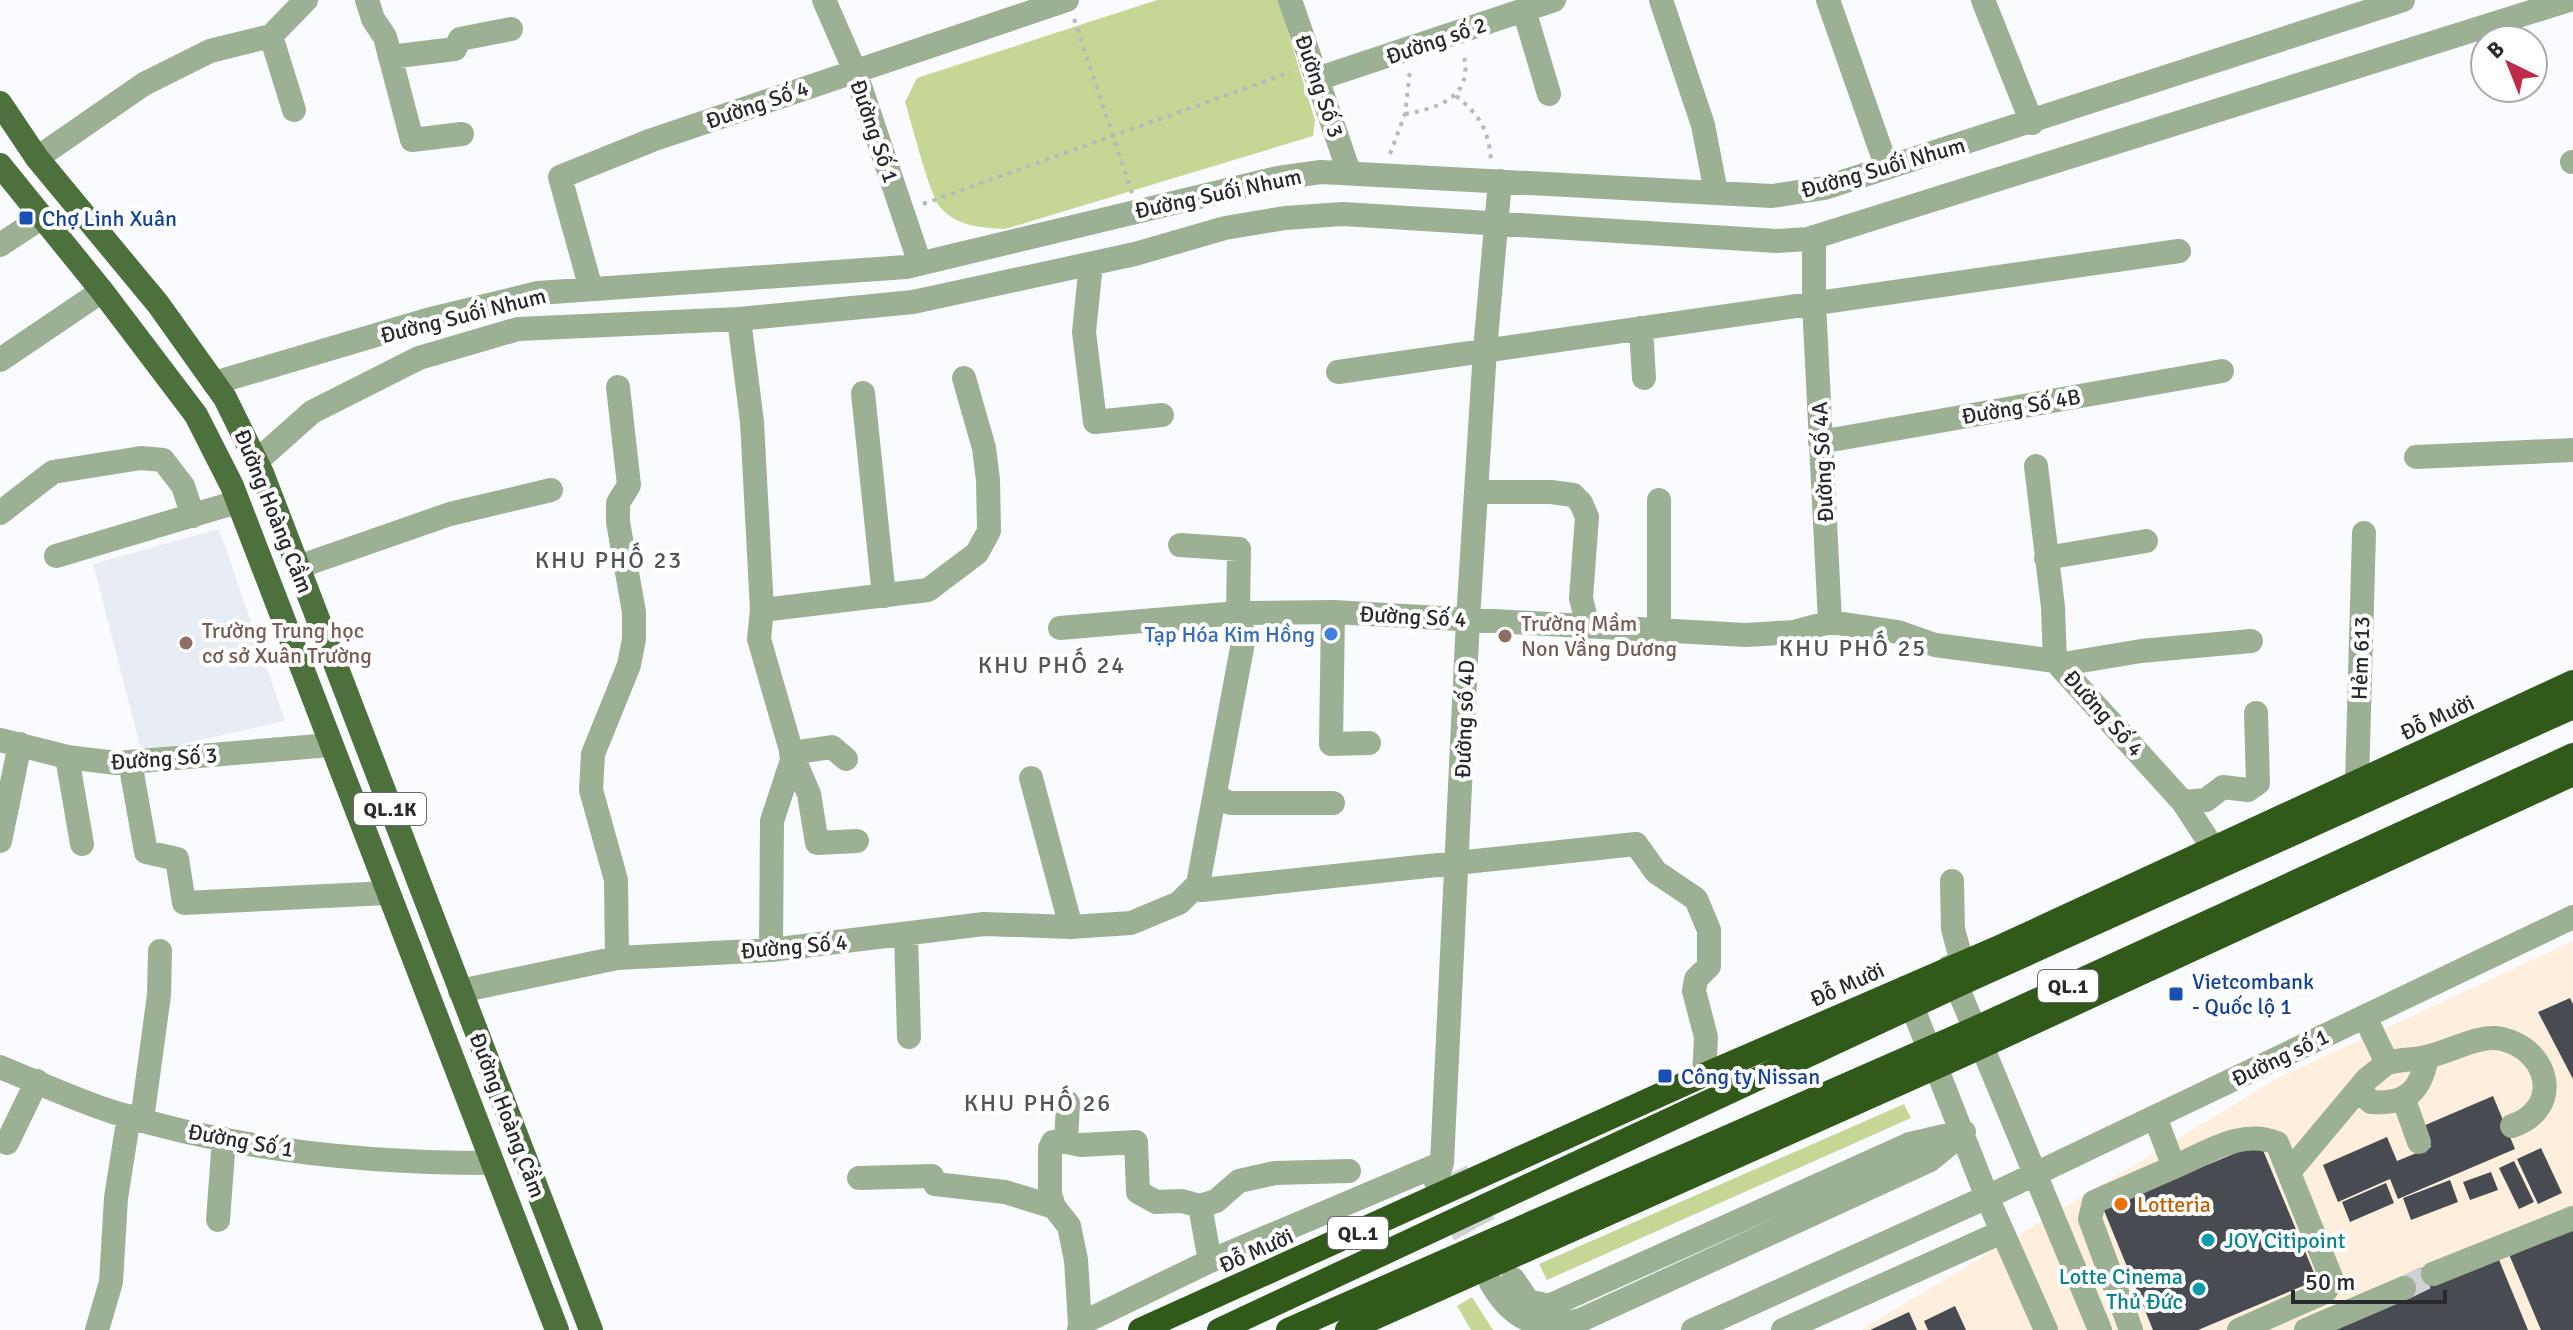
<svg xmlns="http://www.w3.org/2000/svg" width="2573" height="1330" viewBox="0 0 2573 1330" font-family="Signika,sans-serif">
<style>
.industrial{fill:#fdefdc}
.built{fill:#e8ecf5}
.green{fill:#c6d694}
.building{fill:#484b52}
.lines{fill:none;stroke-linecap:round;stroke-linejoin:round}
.minor-tunnel{stroke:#d0d1d5;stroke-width:24;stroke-dasharray:24 12;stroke-linecap:butt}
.path{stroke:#b8b9bc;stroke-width:4;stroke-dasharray:4 6;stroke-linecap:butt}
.minor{stroke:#9cb093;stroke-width:24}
.major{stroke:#4d713c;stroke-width:24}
.highway{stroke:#315a1a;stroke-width:24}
.transit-dot{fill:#1a4fb4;stroke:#fff;stroke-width:3}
.shop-dot{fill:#3f7fe0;stroke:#fff;stroke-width:3}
.education-dot{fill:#8d6e63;stroke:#fff;stroke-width:3}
.food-dot{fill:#e8710a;stroke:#fff;stroke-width:3}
.culture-dot{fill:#0f9aa8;stroke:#fff;stroke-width:3}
.labels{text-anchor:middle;stroke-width:8;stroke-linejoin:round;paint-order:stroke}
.shield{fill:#fff;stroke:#696a6c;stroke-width:2}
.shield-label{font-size:20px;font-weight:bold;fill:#292a2d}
.street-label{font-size:22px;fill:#292a2d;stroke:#fff}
.transit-label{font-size:22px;fill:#164399;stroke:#fff;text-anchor:start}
.education-label{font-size:22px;fill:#785e54;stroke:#fff;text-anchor:start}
.shop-label{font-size:22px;fill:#366cbe;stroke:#fff;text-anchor:end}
.food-label{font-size:22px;fill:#c56008;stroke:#fff;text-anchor:start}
.culture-label{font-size:22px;fill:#0d838f;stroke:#fff;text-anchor:start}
.neighbourhood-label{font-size:24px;letter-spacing:2px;fill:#51545b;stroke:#fff}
</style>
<rect width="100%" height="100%" fill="#fafbff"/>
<path class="industrial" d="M2573,941V1330H1861L2278,1078Z"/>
<path class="built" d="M219,529L285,721L142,753L93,564Z"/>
<path class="green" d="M1157,0H1278L1315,120L1313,136L1005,229C983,228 956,226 941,208C929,195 912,123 905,102L917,78Z
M1904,1104L1911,1118L1547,1280L1539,1264Z
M1472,1297L1493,1330H1471L1457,1306Z"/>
<path class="building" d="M2570,998L2573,1004V1079L2538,1012Z
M2493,1096L2515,1149L2398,1199L2390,1179L2338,1202L2323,1165L2387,1137L2397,1161L2431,1147L2423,1126Z
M2260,1143L2317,1280L2198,1330H2153L2103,1208Z
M2541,1148L2562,1193L2538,1204L2517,1159Z
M2514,1161L2534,1202L2519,1209L2499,1168Z
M2491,1172L2498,1190L2470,1200L2463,1182Z
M2450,1180L2458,1202L2411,1220L2403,1198Z
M2386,1183L2394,1203L2350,1222L2342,1202Z
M2573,1225V1330H2541L2508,1252Z
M2497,1255L2528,1330H2320L2400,1278L2429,1265Z
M1955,1306L1966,1330H1928L1924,1321Z
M1909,1312L1917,1330H1870Z"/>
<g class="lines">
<path class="minor-tunnel" d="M1456,1171L1502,1259
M1436,1182L1483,1268
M2404,1288L2433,1274"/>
<path class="path" d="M1074,19L1132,193
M1456,96C1480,115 1489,131 1491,161
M1405,114C1440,108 1475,96 1463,53
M1390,154L1405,114L1410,70
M923,204L1291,72"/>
<path class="minor" d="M367,0L373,19L385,37L412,140L462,134
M824,0L855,71L920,264
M1290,0L1349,172
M1661,0L1703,125L1716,192
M1828,0L1887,168
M1983,0L2032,123
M1524,10L1549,94
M271,36L294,110
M390,57L455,49L460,39L511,29
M1317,79L1554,0
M37,158L144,84L210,51L271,36L306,0
M2572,162H2573
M1814,237V303L1830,622
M0,245L41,218
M1091,264L1084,332L1095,422L1162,415
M591,289L560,177L652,140L1067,0
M739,319L752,422L762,610L759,639L793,757L772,821L771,950
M1641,328L1644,378
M0,360L102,291
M1338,372L2179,251
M214,383L427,320L538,293L906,267L1278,178L1321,172L1772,196L1824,188L2403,0
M863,393L884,596
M1820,442L2222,371
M2416,457L2573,450
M257,461L312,412L419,358L518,329L739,319L913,302L1135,254L1225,228L1285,218L1343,214L1777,241L1808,239L2569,0
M2036,466L2053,607L2055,661
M1476,492H1551L1573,495L1581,503L1587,517L1581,598L1588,627
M1659,500V632
M0,513L53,472L141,458L163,460L183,486L193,516
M56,556L237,502
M2046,558L2146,541
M298,567L450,514L551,490
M762,610L928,590L977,553L989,531L988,480L984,448L964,378
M1333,612L1331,744L1369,743
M1060,628L1238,613L1333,612L1746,635L1794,632L1830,622L1898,632L1935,645L2055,661L2183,802L2213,848
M2064,668L2069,663L2141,651L2251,641
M0,740L67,757L116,763L330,745
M791,753L832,747L846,759
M67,757L82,844
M793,757L809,794L817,843L857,841
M130,762L146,852L177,859L184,903L387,893
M1031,778L1071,927
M2357,783L2364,533
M1215,796L1230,803H1333
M2183,802L2206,800L2223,787L2248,790L2258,783L2256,713
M0,841L20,744
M1952,881L1953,929L1967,981
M1198,884L1202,890L1636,844L1656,872L1696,899L1709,930V966L1696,979L1694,991L1706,1037L1704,1075
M906,935L909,1037
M617,958L616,880L591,790L593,754L629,665L634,639V612L618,522V503L629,485L618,387
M1949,967L2100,1330
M1905,988L1987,1197L2046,1330
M460,991L617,958L771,950L984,924L1071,927L1131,923L1179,903L1198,884L1244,637L1238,613L1239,549L1180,545
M2365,1017L2387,1063C2402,1059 2416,1060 2430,1056C2452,1051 2479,1034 2502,1039C2550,1050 2563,1109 2512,1126
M0,1067C37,1082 75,1100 113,1112C234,1150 365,1163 491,1163
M2360,1091L2371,1102C2406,1105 2421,1091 2427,1057
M2404,1100L2419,1142
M1068,1103L1066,1142H1053L1050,1148V1194L1054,1207L1069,1226L1076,1260L1080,1324
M2155,1117L2174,1167C2207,1153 2242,1128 2277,1143L2332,1280L2325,1292L2239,1330
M142,1120L159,995L160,951
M1066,1142L1081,1145L1136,1142L1138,1192L1156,1202L1182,1201L1200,1206L1216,1201L1239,1181L1275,1173L1349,1171
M7,1143L37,1081
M2289,1172L2367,1079L2387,1063
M859,1178L932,1176L935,1184L1005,1192L1054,1207
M1436,1182L1442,1163L1468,619L1485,350L1500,181
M1200,1206L1210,1261
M218,1220L224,1139
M2433,1274L2573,1218
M1513,1279L1528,1301L1549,1306L1910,1144L1957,1133
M1491,1283C1514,1322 1538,1330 1581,1320L1930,1160L1964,1132
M97,1330L111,1282L116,1198L129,1116
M1079,1330L1080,1324L1210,1261L1442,1163
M1693,1330L1987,1197L2573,917
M1783,1330L2002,1232
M2131,1330L2090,1219L2094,1202L2174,1167
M2306,1330L2404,1288"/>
<path class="major" d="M0,103L37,158L158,304L225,398L262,473L591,1330
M0,165L102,291L196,415L232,486L557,1330"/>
<path class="highway" d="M1140,1330L1704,1075L2004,945L2573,682
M1219,1330L1967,981L2573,707
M1288,1330L1976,1028L2573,755
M1347,1330L1961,1056L2573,774"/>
</g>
<g class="transit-dot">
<rect x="18" y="210" width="16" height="16" rx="4"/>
<rect x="2168" y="986" width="16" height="16" rx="4"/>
<rect x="1657" y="1068" width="16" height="16" rx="4"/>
</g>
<circle class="shop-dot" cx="1331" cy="634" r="8"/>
<g class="education-dot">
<circle cx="1505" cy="636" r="8"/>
<circle cx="186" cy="643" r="8"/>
</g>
<circle class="food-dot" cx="2121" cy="1204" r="8"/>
<g class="culture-dot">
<circle cx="2208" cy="1240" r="8"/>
<circle cx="2199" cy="1289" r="8"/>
</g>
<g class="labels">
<g class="shield">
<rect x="354" y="793" width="72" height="32" rx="6"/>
<rect x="2038" y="970" width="60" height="32" rx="6"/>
<rect x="1328" y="1217" width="60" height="32" rx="6"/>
</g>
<g class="shield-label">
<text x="390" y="816">QL.1K</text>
<text x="2068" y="993">QL.1</text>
<text x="1358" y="1240">QL.1</text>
</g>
<g class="street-label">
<text transform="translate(1436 40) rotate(-19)" y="8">Đường số 2</text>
<text transform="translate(1320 86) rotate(71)" y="8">Đường Số 3</text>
<text transform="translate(757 104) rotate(-19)" y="8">Đường Số 4</text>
<text transform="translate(875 131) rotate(71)" y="8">Đường Số 1</text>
<text transform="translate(1883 167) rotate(-16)" y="8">Đường Suối Nhum</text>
<text transform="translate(1218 193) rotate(-12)" y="8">Đường Suối Nhum</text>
<text transform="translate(463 315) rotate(-14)" y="8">Đường Suối Nhum</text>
<text transform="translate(2021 406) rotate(-10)" y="8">Đường Số 4B</text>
<text transform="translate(1822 462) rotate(-93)" y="8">Đường Số 4A</text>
<text transform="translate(274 511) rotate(68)" y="8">Đường Hoàng Cầm</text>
<text transform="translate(1413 616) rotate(3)" y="8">Đường Số 4</text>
<text transform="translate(2360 658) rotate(-88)" y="8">Hẻm 613</text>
<text transform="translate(2104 713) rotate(48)" y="8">Đường Số 4</text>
<text transform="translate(2437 717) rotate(-25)" y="8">Đỗ Mười</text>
<text transform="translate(1464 719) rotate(-88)" y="8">Đường số 4D</text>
<text transform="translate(164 758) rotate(-4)" y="8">Đường Số 3</text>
<text transform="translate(794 946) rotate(-5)" y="8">Đường Số 4</text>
<text transform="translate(1847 984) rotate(-24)" y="8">Đỗ Mười</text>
<text transform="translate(2280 1057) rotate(-26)" y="8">Đường số 1</text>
<text transform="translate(508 1115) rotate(69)" y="8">Đường Hoàng Cầm</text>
<text transform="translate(241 1140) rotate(10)" y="8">Đường Số 1</text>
<text transform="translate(1256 1250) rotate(-24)" y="8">Đỗ Mười</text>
</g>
<g class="transit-label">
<text x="42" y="226">Chợ Linh Xuân</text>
<text x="2192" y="989">Vietcombank<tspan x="2192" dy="25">- Quốc lộ 1</tspan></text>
<text x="1681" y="1084">Công ty Nissan</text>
</g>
<g class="education-label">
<text x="1521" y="631">Trường Mầm<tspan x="1521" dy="25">Non Vầng Dương</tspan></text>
<text x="202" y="638">Trường Trung học<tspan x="202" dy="25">cơ sở Xuân Trường</tspan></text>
</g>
<g class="shop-label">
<text x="1315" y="642">Tạp Hóa Kim Hồng</text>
</g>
<g class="food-label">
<text x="2137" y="1212">Lotteria</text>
</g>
<g class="culture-label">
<text x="2224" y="1248">JOY Citipoint</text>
<text x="2183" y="1284" text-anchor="end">Lotte Cinema<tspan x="2183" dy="25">Thủ Đức</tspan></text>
</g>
<g class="neighbourhood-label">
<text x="609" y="568">KHU PHỐ 23</text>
<text x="1853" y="656">KHU PHỐ 25</text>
<text x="1052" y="673">KHU PHỐ 24</text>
<text x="1038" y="1111">KHU PHỐ 26</text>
</g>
</g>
<g transform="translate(2509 64) rotate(317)"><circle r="38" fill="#ffffff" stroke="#a9aaab" stroke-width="2"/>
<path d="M0-6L14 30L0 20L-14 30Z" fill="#bd2c49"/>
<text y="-12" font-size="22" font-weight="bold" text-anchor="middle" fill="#292a2d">B</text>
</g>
<path d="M2293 1290v12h152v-12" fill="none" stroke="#292a2d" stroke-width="4"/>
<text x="2305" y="1290" font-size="24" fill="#292a2d" stroke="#ffffff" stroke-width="6" paint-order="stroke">50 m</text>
</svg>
